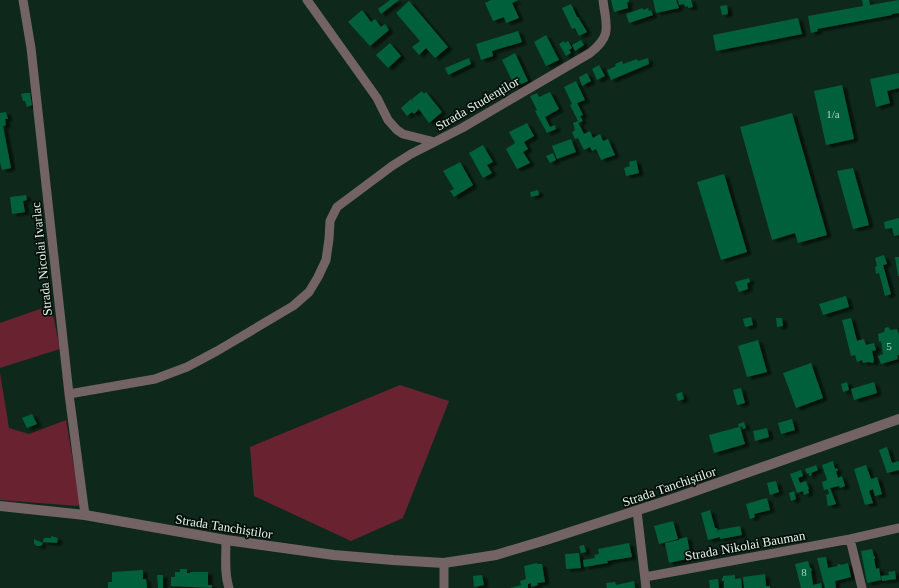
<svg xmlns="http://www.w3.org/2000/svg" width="899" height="588" viewBox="0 0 899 588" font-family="'Times New Roman',serif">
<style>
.green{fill:#682230}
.building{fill:#01603a;filter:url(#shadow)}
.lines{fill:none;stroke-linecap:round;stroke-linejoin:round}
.minor{stroke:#736365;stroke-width:9}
.tertiary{stroke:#736365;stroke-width:10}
.labels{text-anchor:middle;stroke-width:3.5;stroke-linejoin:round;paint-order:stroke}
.number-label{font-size:11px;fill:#aed2c0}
.street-label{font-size:13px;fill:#e7f8ed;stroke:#050f09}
</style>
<defs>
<filter id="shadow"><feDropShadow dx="4.5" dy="2.5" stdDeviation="1" flood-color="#0009"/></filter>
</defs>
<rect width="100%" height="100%" fill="#0e291b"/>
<path class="green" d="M51,305L60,349L0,368V323Z
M0,373L9,428L29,434L66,420L80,502L78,506L0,500Z
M400,385L449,401L403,518L351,541L254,496L250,447Z"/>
<path class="building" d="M390,0H399L381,14L378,9Z
M491,0H518L512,3L519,18L506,23L504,17L493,21L485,3Z
M611,0H629V2H627L628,8L614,12Z
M653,0H676L679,8L656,13Z
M678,0H691L693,7L688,8V6L685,7L684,4L679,5Z
M862,0H869L870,5L899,0V13L892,14V15L817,29L818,31L811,33L808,16L863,6Z
M409,1L448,47L435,58L426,48L419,55L412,47L420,41L396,13Z
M571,4L577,17H578L587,32L579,36L575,28L572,29L562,8Z
M727,5L728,14L722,15L720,6Z
M643,8V10L648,8L649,11L651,10L653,15L629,23L626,14Z
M362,10L371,22L375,19L381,27L385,24L389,30L370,46L348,22Z
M798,18L802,34L716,51L713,35Z
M518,31L522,42L492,51L493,56L481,60L476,44Z
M546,35L559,60L546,66L534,42Z
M581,40L584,45L575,51L572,45Z
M564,41L565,43L568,41L572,48L569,50L571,53L566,56L559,44Z
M390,43L401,56L388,68L376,55Z
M515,53L528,81L515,87L502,60Z
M469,58L471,64L448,75L445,68Z
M648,58L649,64L611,80L607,70L616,66L615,64L622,61L623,64L637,59L638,61Z
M599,65L605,76L597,80L592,69Z
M587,73L591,81L582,86L579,77Z
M899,73V88L887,91L890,103L876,107L870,79Z
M576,81L585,100L577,103L583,115L580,116L583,121L578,123L581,128L584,134L590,131L593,138L600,134L603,141L608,139L615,155L601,160L596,149L592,151L590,147L584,150L578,138L575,139L572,132L575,130L573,123L578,121L570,105L572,104L564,87Z
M842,85L854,139L826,145L814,91Z
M422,91L424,94L426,92L442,112L429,123L419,109L414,114L412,112L407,116L401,108L411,99L414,103L412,99Z
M550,92L559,109L545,117L550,127L555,125L556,129L547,133L535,111L537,110L530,96L537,93L539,97Z
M25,93H30L32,105L27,107L25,101H23L21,94Z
M6,112L8,119H5L6,125L3,126L11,168L2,170L0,162V113Z
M792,113L827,235L798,243L795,233L772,240L740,127Z
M527,123L534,136L524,142L528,149L523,152L530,163L517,169L506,149L515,143L509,132Z
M571,139L576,152L557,159L552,146Z
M483,145L493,162L487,165L492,173L483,178L469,153Z
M553,153L556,160L550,163L546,156Z
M636,160L639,173L626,176L624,168L630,166L629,162Z
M460,162L473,185L454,197L450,191L454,189L443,171Z
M853,168L869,225L853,229L837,171Z
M724,174L747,252L721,260L697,182Z
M538,190L539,195L531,197L530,192Z
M26,195L27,200L23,201L25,212L12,214L10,197Z
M899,218V235L894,236L892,228L885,229L884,222Z
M884,255L887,264L883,265L891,294L885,296L879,273L876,274L875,267L877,266L875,258Z
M895,257H899V276H898Z
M749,278L750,282L747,283L748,289L739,292L735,282Z
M846,296L849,307L823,315L819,304Z
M751,317L753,325L745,327L743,319Z
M776,318H782L783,326L777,327Z
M851,318L857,341L864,339L866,345L874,343L876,350L872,351L874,360L873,363L869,362L863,363L862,360L857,362L855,355L851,356L842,320Z
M888,327L891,330L897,329L899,335V355H897L898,359L881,364L878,356L883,354L881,341L879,342L878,334L884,332L885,328Z
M758,340L767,372L747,377L738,346Z
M811,363L823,398L796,408L783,373Z
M847,382L849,390L843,392L841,384Z
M874,382L877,393L854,400L851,389Z
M741,388L745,403L737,405L733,390Z
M682,392L684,399L678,401L676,394Z
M32,414L37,424L27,428L22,418Z
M792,419L795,430L781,434L778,423Z
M744,422L746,428L743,429L742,426L740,427L745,444L714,453L709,435L739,427L738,424Z
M767,428L769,437L755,441L753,431Z
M887,447L892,463L899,461V470L887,473L879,450Z
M833,461L835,469L837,468L838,471H836L838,478L842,476L845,486L840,488L839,486L830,488L836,504L828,506L826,495L829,494L828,489L824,490L822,482L827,480L822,465Z
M816,465L818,470L811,473L812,475L809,476V473L807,474L805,469Z
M866,465L871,479L877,477L882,494L875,496L873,489L869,491L873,503L865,505L854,469Z
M801,470L803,476L798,478L800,483L806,481L809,489H808L809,493L804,495L803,491L797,493L790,474Z
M776,481L779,492L770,495L767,483Z
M794,491L796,499L791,501L789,493Z
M767,498L770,510L754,514L755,517L750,519L746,504Z
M710,510L715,528H717L718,533V530L740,526L742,535L720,539V537L708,540L701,513Z
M673,521L678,539L659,544L654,526Z
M51,536L58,538L57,543L43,542L44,538H51Z
M687,537L691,558L669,563L665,543L679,540V539Z
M34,539L36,540L43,543L41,546H37L34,544Z
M629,543L632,557L607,561L608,563L584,567L583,560L595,558L594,555L599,554L598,549Z
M584,545L586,552L581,553L579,546Z
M872,549L874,557L875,556V559H874L876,569L879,568L881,580L867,583L861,551Z
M579,553L581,568L566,569L565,554Z
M826,557L828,568L838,566L837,564H840L841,565L848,563L851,577L835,581L836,588H825L817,558Z
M808,561L810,568H811L812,571H811L813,585L821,583L822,588H801L795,564Z
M537,563V564H542L545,582L537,583L538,585L531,587V583L528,584V588H510L521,585L520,581L526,579L524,566Z
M180,569H187V573H190V572H208V585H212V588L171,586V577H175V572H180Z
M143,570V579H146L147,588H108V582H112V572Z
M895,571L896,579L882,581L881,576L889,575L888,572Z
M765,574L766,586H770V588H744L743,577Z
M157,575H163V588H158Z
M482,575L484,585L474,587L473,576Z
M735,575V579L741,578L742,588H724V581H722V578H723V576Z
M718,579L719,588H710L709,580Z
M634,581L635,588H607L606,583L615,582L616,585Z"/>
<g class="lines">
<path class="minor" d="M23,0L31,48L69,394L85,515
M307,0L377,98L388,120L397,130L403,134L435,142
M69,394L155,379L187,367L217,351L293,306L309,292L318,277L326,260L329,239L330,221L337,207L392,166L411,154L462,128L590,53C613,35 606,26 603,0
M637,511L646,588
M850,539L862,588
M226,540C226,556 224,574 229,588
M645,577L850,539L899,528
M444,588V563"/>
<path class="tertiary" d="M0,506L85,515L226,540L334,555L393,560L444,563L496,555L546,540L678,497L899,419"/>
</g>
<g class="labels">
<g class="number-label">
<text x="833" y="118">1/a</text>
<text x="889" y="350">5</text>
<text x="804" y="576">8</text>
</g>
<g class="street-label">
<text transform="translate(477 103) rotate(-30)" y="5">Strada Studenților</text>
<text transform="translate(41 259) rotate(-96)" y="5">Strada Nicolai Ivarlac</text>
<text transform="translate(669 486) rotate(-19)" y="5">Strada Tanchiștilor</text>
<text transform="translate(224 526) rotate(9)" y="5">Strada Tanchiștilor</text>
<text transform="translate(745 545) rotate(-10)" y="5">Strada Nikolai Bauman</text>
</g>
</g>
</svg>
